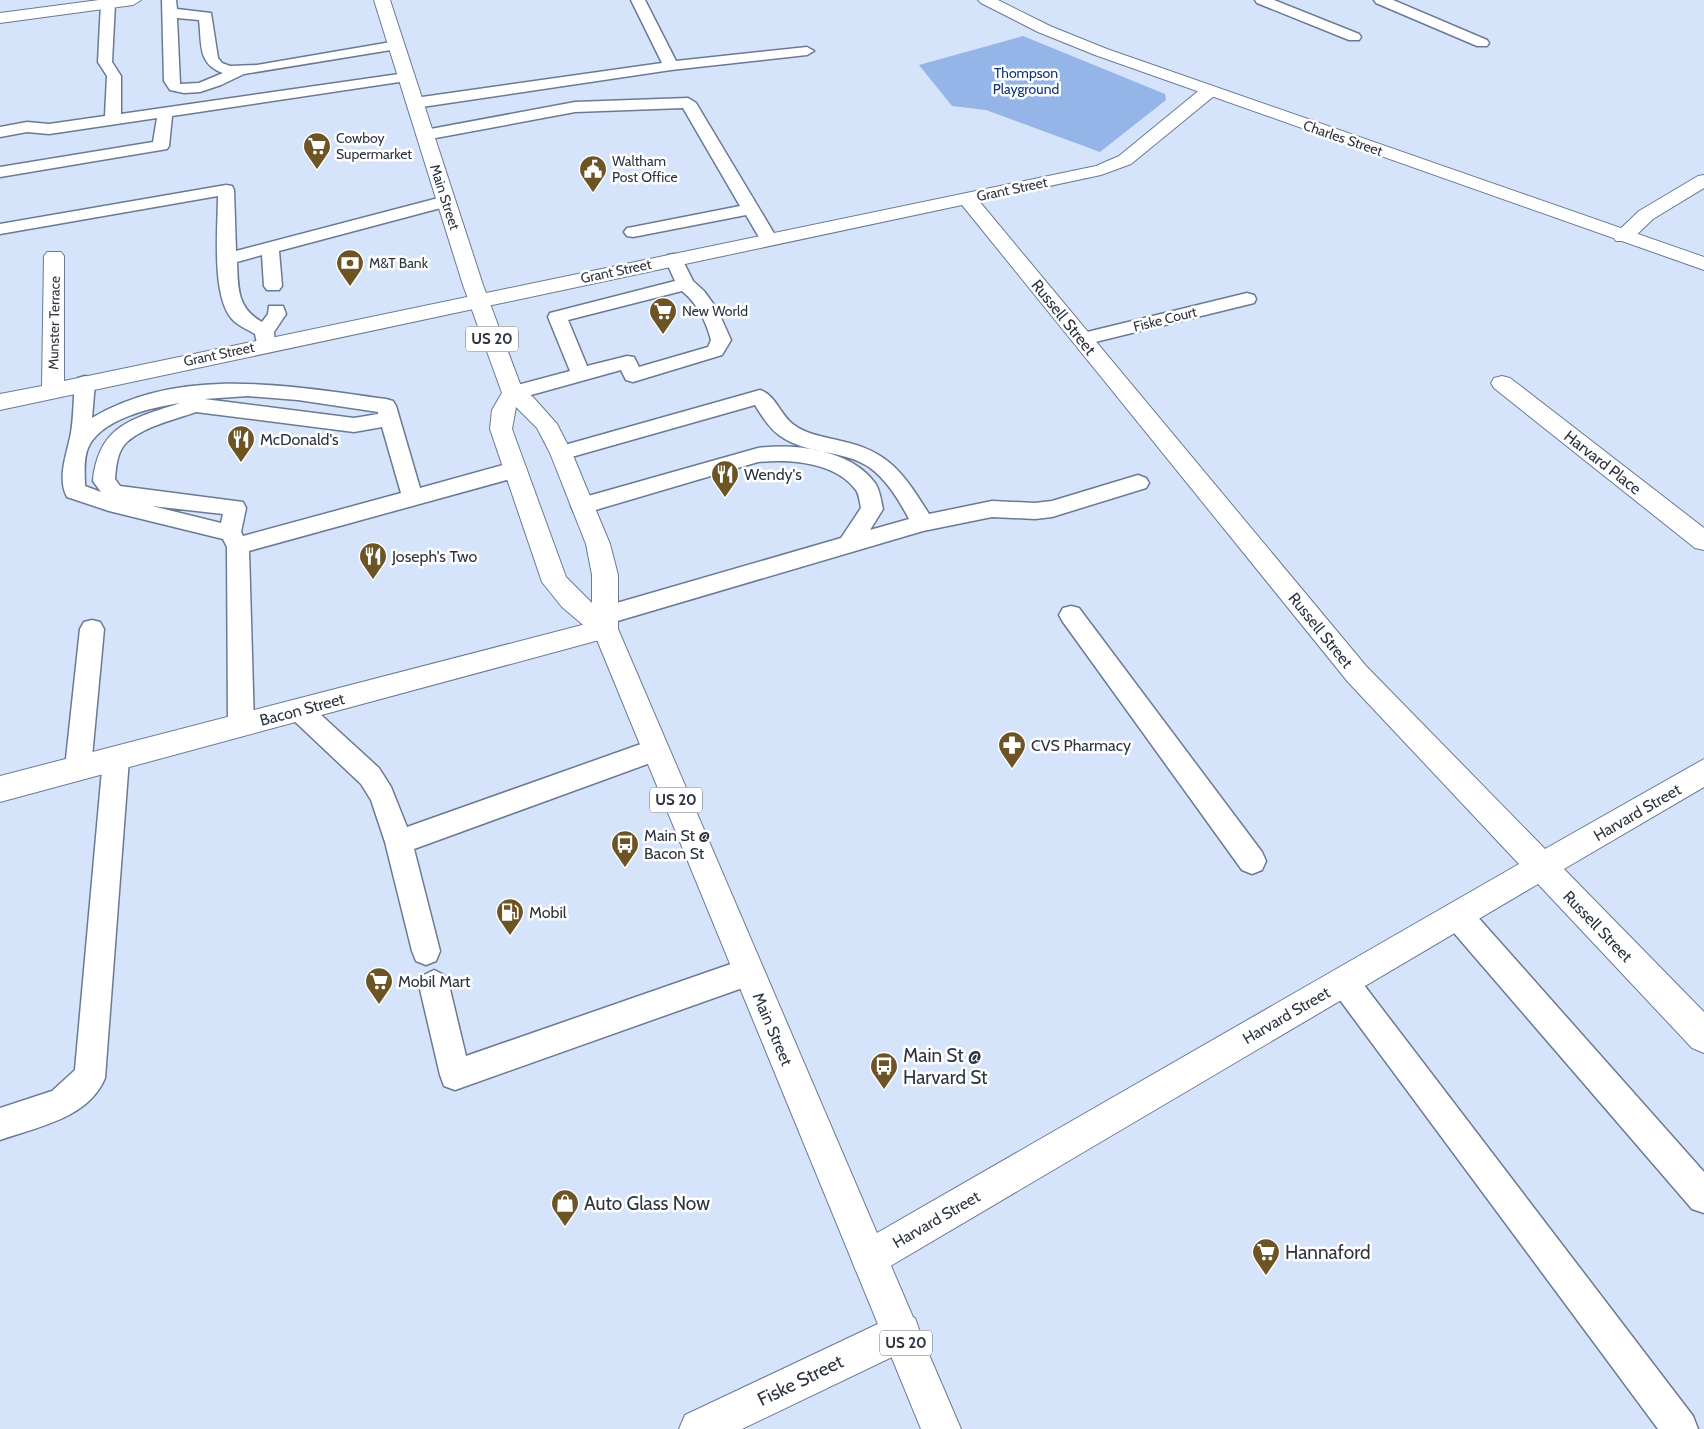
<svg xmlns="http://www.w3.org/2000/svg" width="1704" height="1429" viewBox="0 0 1704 1429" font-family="Cabin,sans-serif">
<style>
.green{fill:#95b4e8}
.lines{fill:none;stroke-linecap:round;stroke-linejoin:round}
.service-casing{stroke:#6a7a94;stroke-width:3}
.minor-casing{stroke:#6a7a94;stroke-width:2}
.tertiary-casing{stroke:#6a7a94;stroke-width:2}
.secondary-casing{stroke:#6a7a94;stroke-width:2}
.primary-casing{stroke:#6a7a94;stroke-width:2}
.service{fill:#fff;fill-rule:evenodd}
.minor{fill:#fff;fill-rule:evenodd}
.tertiary{fill:#fff;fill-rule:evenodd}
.secondary{fill:#fff;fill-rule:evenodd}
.primary{fill:#fff;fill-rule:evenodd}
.labels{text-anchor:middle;stroke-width:5;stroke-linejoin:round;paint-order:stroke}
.far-park-label{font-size:14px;fill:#0b3479;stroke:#fff}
.far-poi-label{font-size:14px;fill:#2e3541;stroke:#fff;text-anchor:start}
.far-street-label{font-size:14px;fill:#2e3541;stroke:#fff}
.shield{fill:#fff;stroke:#6d727a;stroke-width:1}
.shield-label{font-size:15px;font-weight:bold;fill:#2e3541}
.street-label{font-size:16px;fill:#2e3541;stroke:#fff}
.poi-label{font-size:16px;fill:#2e3541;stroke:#fff;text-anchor:start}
.near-poi-label{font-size:19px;fill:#2e3541;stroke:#fff;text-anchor:start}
.near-street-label{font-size:19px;fill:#2e3541;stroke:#fff}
</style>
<rect width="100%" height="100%" fill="#d5e4fb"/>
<path class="green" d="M1023,36L1165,94L1166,100L1100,152L986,110L952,106L919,65Z"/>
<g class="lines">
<g class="service-casing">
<path id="service" d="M103,0H113L115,3L112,62L121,76V114L406,73L413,77L406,81L172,116L169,146L167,149L0,177V167L153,142L157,118L49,134L27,132L0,137V127L27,122L49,124L105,116L107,76L98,62L101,3Z
M162,0H176L177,9L211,13L218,58L222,63L230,66L257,65L397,41L404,45L397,49L244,74L221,85L200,92L184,93L170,90L164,81ZM177,18L199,20C202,43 197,64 223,73L199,83L180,84Z
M631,0H645L676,61L807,47L814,51L807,55L671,70L415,108L407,103L415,98L662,63Z
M1255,0H1274L1359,34L1361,37L1359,40H1349L1257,3Z
M1374,0H1393L1487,40L1489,43L1487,46H1477L1376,3Z
M688,98L696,103L778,240L775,244H763L746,215L633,237L627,236L624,232L627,228L633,227L740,206L683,108L575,112L425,140L417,135L425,130L575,102Z
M226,185L232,186L234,190L236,251L446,196L452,197L454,201L452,205L279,251L282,286L279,290H267L264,286L262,255L237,262C238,288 237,308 262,322L268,314L269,306H283L286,314L274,332L275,344L272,348L265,350L258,348L255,334C247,329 238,326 232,319C211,295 218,227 218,196L0,234V224Z
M674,254L680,255L693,281L704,291L717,309L731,340L722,355L633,382L626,380L621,370L513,400L506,398L503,393L506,388L570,371L548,317L550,313L675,281L665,259L668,255ZM682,291C697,303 706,321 711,340L708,347L639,367L634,357L627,356L587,366L568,320Z
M1247,293L1254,295L1256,299L1254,303L1083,345L1076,343L1073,339L1076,335L1083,333Z
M85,376L92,378L95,383L92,418C181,365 290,386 386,399L393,401L396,406L420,488L514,462L521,465L525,470L521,475L514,478L249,551L254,725L250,733L241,736L232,733L228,725L227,547L223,539L109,511L67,497C58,480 65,459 69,442C74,424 73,402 75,383L78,378ZM248,396L298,400L378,412V414L354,418L204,399ZM180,403C133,419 99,424 93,481L101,492L85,486C85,474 83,460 88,448C100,419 153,407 180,403ZM196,412L354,432L382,427L401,493L243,536L241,532L246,508L243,502L120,486L115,479C116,467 117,451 127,442C145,426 174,420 196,412ZM152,506L223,514L221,523Z
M760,390C775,394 781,416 794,425C808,435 825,437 841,441C889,451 904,474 929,514L992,501L1035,503L1052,501L1138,475L1146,478L1149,483L1146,488L1052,517L1035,519L992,517L923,531L604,625L596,623L592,616L596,609L841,538L861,508C860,503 859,494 856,490C835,462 790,459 758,462L582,514L574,512L571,506L574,500L758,448C796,443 851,450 875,483C880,490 881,501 883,509L870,530L909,519C899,500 887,480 869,467C842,449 806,455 779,435C769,428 762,416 755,405L561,460L554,458L551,453L554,448Z
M1071,606L1079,608L1262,852L1266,861L1262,870L1252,874L1242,870L1063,622L1059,615L1063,608Z
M92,620L100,622L104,629L91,768L87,776L78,779L69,776L65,768L80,629L84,622Z
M299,699L308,703L379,768L391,787L407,827L655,739L664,742L668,750L664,758L414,849L440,951L436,961L426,965L416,961L412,951L385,842L371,800L361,784L290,717L287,710L290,703Z
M116,748L125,751L129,759L105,1078C89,1118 37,1127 0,1140V1108L52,1091L75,1070L103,759L107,751Z
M1458,903L1468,906L1704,1172V1213L1692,1209L1448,926L1444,916L1448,906Z
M748,958L758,962L763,972L758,982L748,986L455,1090L444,1086L440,1075L419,985L424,975L434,970L444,975L449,985L466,1056Z
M1344,968L1354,972L1693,1416L1698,1429H1658L1334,992L1329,982L1334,972Z"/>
</g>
<g class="minor-casing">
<path id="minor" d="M99,0H141L133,5L0,23V13Z
M1208,87L1214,88L1216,92L1214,96L1131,164L1101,175L979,201L1366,666L1545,849L1704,759V787L1564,869L1704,1012V1053L1692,1048L1538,884L882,1271L869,1276L856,1271L851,1258L856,1245L1519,864L1348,682L962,205L0,410V394L42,386L44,256L47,252H61L64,256V381L1096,166L1119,156L1202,88Z
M1704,175V188L1653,219L1630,241H1616L1613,237L1616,233L1639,211L1698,176Z
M1502,376L1510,378L1704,528V550L1695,548L1494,388L1491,383L1494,378Z
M901,1313L915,1318L920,1332L915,1346L742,1429H679L685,1415Z"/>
</g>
<g class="tertiary-casing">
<path id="tertiary" d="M978,0H998L1050,26L1107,49L1704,257V270L1095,55L1038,32L981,3Z"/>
</g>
<g class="secondary-casing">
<path id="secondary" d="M605,619L614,622L618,629L614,636L0,802V776Z"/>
</g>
<g class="primary-casing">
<path id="primary" d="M374,0H390L483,285L522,389L533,397L557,424L572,453L610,544L618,575V629L961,1429H921L595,635L562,607L542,582L490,429L492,410L502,393L463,285ZM516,407L537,428L550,453L586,544L592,575V603L566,577L512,429Z"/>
</g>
<use href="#service" class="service"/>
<use href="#minor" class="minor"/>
<use href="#tertiary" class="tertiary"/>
<use href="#secondary" class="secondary"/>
<use href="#primary" class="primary"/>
</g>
<defs>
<g id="supermarket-pin" transform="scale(1.4375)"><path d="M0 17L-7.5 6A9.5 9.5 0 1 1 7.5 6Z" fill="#6d5425" stroke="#fff"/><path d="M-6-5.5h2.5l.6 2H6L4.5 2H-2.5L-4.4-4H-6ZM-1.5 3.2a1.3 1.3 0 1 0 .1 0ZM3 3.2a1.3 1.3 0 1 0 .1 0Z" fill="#fff"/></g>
<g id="civic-pin" transform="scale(1.4375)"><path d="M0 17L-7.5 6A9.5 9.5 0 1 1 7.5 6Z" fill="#6d5425" stroke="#fff"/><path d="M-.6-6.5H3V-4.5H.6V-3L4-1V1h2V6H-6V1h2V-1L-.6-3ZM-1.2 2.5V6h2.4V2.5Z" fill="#fff"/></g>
<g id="bank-pin" transform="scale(1.4375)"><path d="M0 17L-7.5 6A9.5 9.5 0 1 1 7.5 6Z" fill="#6d5425" stroke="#fff"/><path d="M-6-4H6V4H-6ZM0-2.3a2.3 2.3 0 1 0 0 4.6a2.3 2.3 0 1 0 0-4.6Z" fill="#fff"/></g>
<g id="restaurant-pin" transform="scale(1.4375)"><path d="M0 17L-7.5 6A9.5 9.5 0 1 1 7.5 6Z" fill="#6d5425" stroke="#fff"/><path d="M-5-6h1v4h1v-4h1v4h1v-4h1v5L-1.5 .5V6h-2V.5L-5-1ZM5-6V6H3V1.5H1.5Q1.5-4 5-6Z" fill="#fff"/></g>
<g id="pharmacy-pin" transform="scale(1.4375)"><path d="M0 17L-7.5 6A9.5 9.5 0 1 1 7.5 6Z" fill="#6d5425" stroke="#fff"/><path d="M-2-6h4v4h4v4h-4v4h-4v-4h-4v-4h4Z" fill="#fff"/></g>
<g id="bus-pin" transform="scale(1.4375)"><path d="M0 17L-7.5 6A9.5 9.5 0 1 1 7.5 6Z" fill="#6d5425" stroke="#fff"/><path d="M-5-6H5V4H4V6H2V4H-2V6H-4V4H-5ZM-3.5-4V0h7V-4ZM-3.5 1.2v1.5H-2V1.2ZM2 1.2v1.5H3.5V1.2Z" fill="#fff"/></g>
<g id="fuel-pin" transform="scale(1.4375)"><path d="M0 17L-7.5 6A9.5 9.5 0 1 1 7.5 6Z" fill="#6d5425" stroke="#fff"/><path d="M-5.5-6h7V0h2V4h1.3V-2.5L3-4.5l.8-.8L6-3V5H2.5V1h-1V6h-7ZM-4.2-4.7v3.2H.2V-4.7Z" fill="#fff"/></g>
<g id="shop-pin" transform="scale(1.4375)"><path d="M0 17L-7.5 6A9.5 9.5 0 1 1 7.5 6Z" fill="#6d5425" stroke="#fff"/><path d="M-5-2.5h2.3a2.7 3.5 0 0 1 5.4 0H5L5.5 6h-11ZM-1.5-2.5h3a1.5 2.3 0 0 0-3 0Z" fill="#fff"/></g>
</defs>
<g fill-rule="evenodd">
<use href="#supermarket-pin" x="317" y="146"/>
<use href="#civic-pin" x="593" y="169"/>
<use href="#bank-pin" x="350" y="263"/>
<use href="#supermarket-pin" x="663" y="311"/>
<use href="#restaurant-pin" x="241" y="439"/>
<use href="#restaurant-pin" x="725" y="474"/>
<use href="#restaurant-pin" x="373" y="556"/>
<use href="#pharmacy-pin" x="1012" y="745"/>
<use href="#bus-pin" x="625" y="844"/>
<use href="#fuel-pin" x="510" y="912"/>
<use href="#supermarket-pin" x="379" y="981"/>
<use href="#bus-pin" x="884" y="1066"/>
<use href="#shop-pin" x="565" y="1203"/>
<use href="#supermarket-pin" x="1266" y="1252"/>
</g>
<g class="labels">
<g class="far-park-label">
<text x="1026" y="78">Thompson<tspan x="1026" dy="16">Playground</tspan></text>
</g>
<g class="far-poi-label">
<text x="336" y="143">Cowboy<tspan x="336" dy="16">Supermarket</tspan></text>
<text x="612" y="166">Waltham<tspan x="612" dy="16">Post Office</tspan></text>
<text x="369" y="268">M&amp;T Bank</text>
<text x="682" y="316">New World</text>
</g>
<g class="far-street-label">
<text transform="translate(1343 138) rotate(19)" y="5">Charles Street</text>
<text transform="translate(1012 189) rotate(-12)" y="5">Grant Street</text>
<text transform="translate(445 197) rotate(72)" y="5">Main Street</text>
<text transform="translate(616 271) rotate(-12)" y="5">Grant Street</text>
<text transform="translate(1165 319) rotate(-14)" y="5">Fiske Court</text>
<text transform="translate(54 323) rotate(-89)" y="5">Munster Terrace</text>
<text transform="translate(219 354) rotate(-12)" y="5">Grant Street</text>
</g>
<g class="shield">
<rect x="466" y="326.5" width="52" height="25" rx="4"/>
<rect x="650" y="787.5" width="52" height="25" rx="4"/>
<rect x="880" y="1330.5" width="52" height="25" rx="4"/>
</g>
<g class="shield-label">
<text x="492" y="344">US 20</text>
<text x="676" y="805">US 20</text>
<text x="906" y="1348">US 20</text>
</g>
<g class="street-label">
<text transform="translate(1064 317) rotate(51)" y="6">Russell Street</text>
<text transform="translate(1603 462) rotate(38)" y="6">Harvard Place</text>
<text transform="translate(1321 630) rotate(51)" y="6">Russell Street</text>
<text transform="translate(302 709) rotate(-15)" y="6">Bacon Street</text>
<text transform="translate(1637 812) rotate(-30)" y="6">Harvard Street</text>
<text transform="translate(1598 926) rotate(46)" y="6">Russell Street</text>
<text transform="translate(1286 1015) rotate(-30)" y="6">Harvard Street</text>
<text transform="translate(773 1029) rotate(67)" y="6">Main Street</text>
<text transform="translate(936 1219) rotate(-30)" y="6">Harvard Street</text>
</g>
<g class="poi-label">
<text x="260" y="445">McDonald's</text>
<text x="744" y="480">Wendy's</text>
<text x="392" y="562">Joseph's Two</text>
<text x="1031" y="751">CVS Pharmacy</text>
<text x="644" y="841">Main St @<tspan x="644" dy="18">Bacon St</tspan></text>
<text x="529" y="918">Mobil</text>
<text x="398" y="987">Mobil Mart</text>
</g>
<g class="near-poi-label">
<text x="903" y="1062">Main St @<tspan x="903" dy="22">Harvard St</tspan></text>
<text x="584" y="1210">Auto Glass Now</text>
<text x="1285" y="1259">Hannaford</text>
</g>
<g class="near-street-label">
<text transform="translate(800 1380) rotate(-26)" y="7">Fiske Street</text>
</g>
</g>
</svg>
